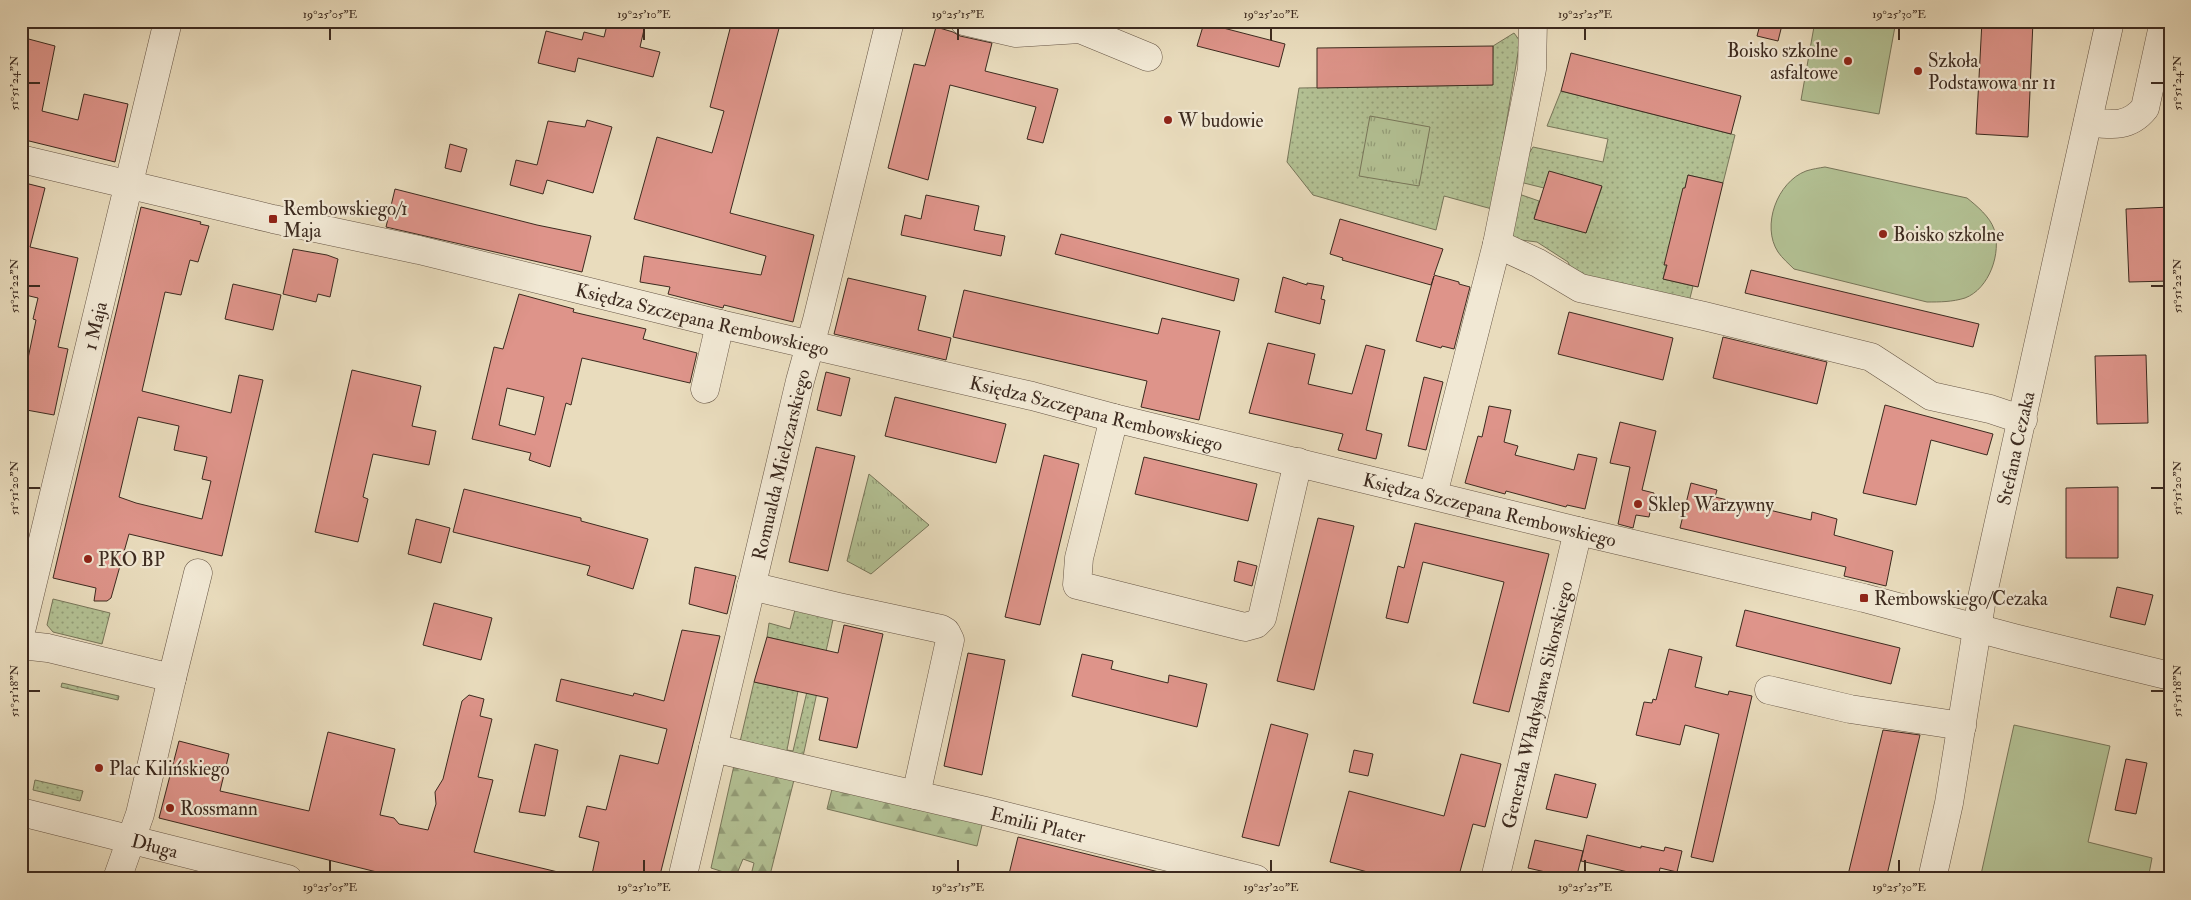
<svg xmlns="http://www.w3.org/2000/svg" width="2191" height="900" viewBox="0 0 2191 900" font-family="'IM FELL Double Pica',serif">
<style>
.grass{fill:url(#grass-dots);stroke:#78765a}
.forest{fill:url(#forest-firs);stroke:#78765a}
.park{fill:url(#park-tufts);stroke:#78765a}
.pitch{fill:#b3c194;stroke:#78765a}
.building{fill:#de948a;stroke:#3c2a1f;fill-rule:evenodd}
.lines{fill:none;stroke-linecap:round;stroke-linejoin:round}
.minor-casing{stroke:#675646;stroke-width:29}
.minor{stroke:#f1e8d4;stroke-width:28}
.ticks{fill:none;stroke:#3c2a1f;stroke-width:2}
.poi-dot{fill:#8f2418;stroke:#f1e8d4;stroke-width:2}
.labels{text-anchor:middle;stroke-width:4.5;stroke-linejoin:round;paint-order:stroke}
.poi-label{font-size:19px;fill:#3c2a1f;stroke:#f1e8d4;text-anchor:start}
.street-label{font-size:19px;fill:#3c2a1f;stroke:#f1e8d4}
.neatline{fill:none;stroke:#3c2a1f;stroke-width:2}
.ticks-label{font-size:12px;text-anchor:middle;fill:#3c2a1f}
</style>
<defs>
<pattern id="grass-dots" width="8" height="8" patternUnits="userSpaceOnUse" patternTransform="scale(1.25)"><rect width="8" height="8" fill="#b3c194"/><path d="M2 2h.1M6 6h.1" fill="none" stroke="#939d78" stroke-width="1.8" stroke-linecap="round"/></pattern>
<pattern id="forest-firs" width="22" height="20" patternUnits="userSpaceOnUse" patternTransform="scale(1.25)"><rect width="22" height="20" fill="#b3c194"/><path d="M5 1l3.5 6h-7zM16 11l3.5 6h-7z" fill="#939d78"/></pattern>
<pattern id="park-tufts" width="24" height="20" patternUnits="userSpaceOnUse" patternTransform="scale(1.25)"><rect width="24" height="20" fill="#b3c194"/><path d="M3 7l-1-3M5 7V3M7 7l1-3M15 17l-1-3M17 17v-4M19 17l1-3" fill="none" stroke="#939d78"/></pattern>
</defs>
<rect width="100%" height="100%" fill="#e9dcbd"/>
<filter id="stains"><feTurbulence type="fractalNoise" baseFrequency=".004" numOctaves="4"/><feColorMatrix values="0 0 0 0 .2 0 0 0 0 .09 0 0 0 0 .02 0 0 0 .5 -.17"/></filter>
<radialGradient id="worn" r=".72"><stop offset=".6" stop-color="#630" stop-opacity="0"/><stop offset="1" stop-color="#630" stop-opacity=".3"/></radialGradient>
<path class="grass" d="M1514,33L1520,41L1492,209L1444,196L1436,230L1313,195L1287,162L1299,88L1492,85L1493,46Z
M1561,91L1735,135L1723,183L1688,175L1663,279L1693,286L1689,302L1573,273L1568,262L1537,242L1513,239L1505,226L1513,192L1539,201L1534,218L1586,233L1602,187L1544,188L1516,181L1520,168L1533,147L1603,162L1608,139L1547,126Z
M53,599L110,613L102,644L53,632L47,625Z
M796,606L834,615L802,761L739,746L754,682L798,691L787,750L793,751L817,649L767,637L769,623L790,629Z
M62,683L119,696L118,700L61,687Z
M35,780L83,791L80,801L33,790Z"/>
<path class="forest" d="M735,761L795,776L769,879H750L754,863L743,859L736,876L711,868Z
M833,785L983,821L977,846L827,809Z"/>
<path class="park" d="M1370,116L1430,127L1419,186L1359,176Z
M869,474L929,525L871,574L847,561Z"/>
<path class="pitch" d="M1815,21H1896L1879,114L1801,100Z
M1825,167L1967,198C1977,206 1990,217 1994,229C2002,253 1989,289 1965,298C1952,302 1940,302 1927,302L1794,269C1789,264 1782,258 1778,252C1761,226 1777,182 1806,171C1812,169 1819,168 1825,167Z
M2014,725L2110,746L2088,842L2152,858L2148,879H1980Z"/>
<path class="building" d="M608,21H646L640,47L660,52L653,77L578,58L575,72L538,63L546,31L582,40L584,32L604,37Z
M732,21H781L730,213L814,235L793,322L724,305L723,308L668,294L670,287L640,282L644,256L761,275L766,256L634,219L657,137L712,153L724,111L710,107Z
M1761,21H1783L1778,41L1757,36Z
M1982,21H2033L2028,137L1976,134Z
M1204,23L1285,44L1279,67L1197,46Z
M936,27L953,32L960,36L992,43L985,71L1058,89L1043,143L1027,139L1036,107L950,85L928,180L888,168L914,64L925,66Z
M21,37L55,46L42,111L78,120L84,94L128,104L115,162L21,139Z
M1493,46V85L1317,88V48Z
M1571,53L1741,96L1731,134L1561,91Z
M587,120L612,127L593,193L547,180L543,194L510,185L516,160L537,165L548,121L585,127Z
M450,144L467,149L461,172L445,168Z
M1549,171L1602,186L1586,233L1534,219Z
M1688,175L1723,183L1698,287L1663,279L1667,265H1664L1683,188H1685Z
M21,182L45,188L30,247L78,258L58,347L68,349L54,415L21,409V392L36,320L33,319L38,298L21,294Z
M395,189L537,225L591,236L582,272L386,227Z
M926,195L979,206L974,230L1005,236L1001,256L901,235L905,215L921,219Z
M141,207L201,222L200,224L209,226L198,262L190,260L181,295L165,292L142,391L231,413L239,375L263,380L222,556L129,534L111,598L107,601H94L96,588L53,578ZM138,417L179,426L174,450L207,457L202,479L211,481L202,519L136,503L119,497Z
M2170,207V281L2129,282L2126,209Z
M1340,219L1443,249L1434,275L1459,282V284L1470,287L1454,349L1442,346L1441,348L1416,341L1434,276L1431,285L1342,260L1343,258L1330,254Z
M1061,234L1239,279L1234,301L1055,254Z
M293,249L327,255L338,259L330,297L318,294L316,302L283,294Z
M1751,270L1979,324L1973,347L1745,293Z
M1283,277L1307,285V283L1324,286L1321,299L1325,300L1320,324L1275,312Z
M848,278L926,296L918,330L951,338L946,360L834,334Z
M233,284L281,295L273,330L225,319Z
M964,290L1158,334L1162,318L1220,331L1199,420L1141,407L1147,381L953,337Z
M519,294L574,309L573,312L646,329L643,339L697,353L690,383L582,358L571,405L566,403L550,467L529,460L531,453L472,439L494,347L503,349ZM507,388L544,397L535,435L499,425Z
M1569,312L1673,338L1663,380L1558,354Z
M1723,337L1827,362L1817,404L1713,378Z
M1268,343L1315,354L1308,384L1352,394L1366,345L1385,350L1366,430L1382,434L1376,459L1338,450L1343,434L1249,413Z
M2146,355L2148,423L2097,424L2095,356Z
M352,370L421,386L412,426L436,431L429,465L373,454L363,497L368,499L358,542L315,532Z
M826,372L850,378L841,416L817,410Z
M1424,377L1443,382L1426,450L1408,446Z
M895,397L1006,424L996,463L885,436Z
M1885,405L1993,434L1987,455L1931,440L1916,505L1863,493Z
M1489,406L1511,410L1504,442L1518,446L1515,455L1574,470L1578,454L1597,458L1585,509L1567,505L1566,507L1506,491L1505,494L1465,483L1478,436L1482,437Z
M1620,422L1656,431L1642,490L1654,493L1649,517L1636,515L1633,528L1618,524L1630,467L1610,463Z
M816,447L855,456L828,571L789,562Z
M1044,455L1079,464L1040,625L1005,617Z
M1144,457L1257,484L1248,521L1135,494Z
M1691,483L1717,490L1715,497L1811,520L1812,512L1837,519L1834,535L1893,551L1886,586L1844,576L1846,567L1680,528Z
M2118,487V558H2066V488Z
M464,489L581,518V521L648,539L633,589L587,575L590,566L453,532Z
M1318,518L1354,526L1314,690L1277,681Z
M416,519L450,528L441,563L408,554Z
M1415,523L1549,554L1509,712L1473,703L1504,582L1423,562L1408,623L1386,618L1398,566L1404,568Z
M1238,561L1257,566L1252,586L1234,581Z
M695,567L736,576L727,614L689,604Z
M2117,587L2153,595L2145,625L2110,617Z
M434,603L492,618L481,660L423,645Z
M1745,610L1900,648L1891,684L1736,646Z
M844,625L883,634L857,748L819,740L828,698L754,682L767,637L838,653Z
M682,630L720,636L659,879H591L599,842L579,837L587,806L606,810L620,755L658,764L667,729L556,701L561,679L633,696L634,693L664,701Z
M1669,649L1702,657L1695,687L1728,695L1729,691L1752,696L1713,862L1691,857L1719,734L1685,725L1680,745L1636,735L1644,702L1652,703L1653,699L1656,700Z
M968,653L1005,660L982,775L944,766Z
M1082,654L1113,661L1111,669L1168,683L1169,675L1207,684L1197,727L1072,696Z
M469,695L484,699L480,716L492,719L478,777L493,780L474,852L558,872L557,879H397V877L159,818L179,741L229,754L220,791L309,811L328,732L395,749L380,815L394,818L399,824L428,830L436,804L435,792L443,779L462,701Z
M1271,724L1308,734L1279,846L1242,837Z
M1883,730L1920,735L1886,879H1847Z
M535,744L558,750L545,816L519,812Z
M1354,750L1373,754L1368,776L1349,772Z
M1461,754L1501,764L1485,827L1473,824L1458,879H1394L1330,862L1349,791L1444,816Z
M2126,759L2147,763L2136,814L2115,810Z
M1555,774L1596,784L1587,818L1546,809Z
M1587,835L1641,848V846L1664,851L1665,847L1682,851L1677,872L1660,868L1658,879L1581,861Z
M1018,837L1159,872L1158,879H1027L1009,874Z
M1535,840L1583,851L1576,879L1528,868Z"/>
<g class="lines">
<g class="minor-casing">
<g id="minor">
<path d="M964,21L1016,33L1080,29L1148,57"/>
<path d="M2088,122C2111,125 2129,128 2145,108L2164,21"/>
<path id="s1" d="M21,159L273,219L419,250L720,324L1032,396L1114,418L1578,531L1864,598L2014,638L2170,676"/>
<path d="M1497,244L1538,263L1580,288L1704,316L1871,357L1931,396L1990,409L2023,420"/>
<path d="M705,389L720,324"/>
<path d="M1114,418L1079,558L1077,585L1245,627L1256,624L1262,618L1298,462"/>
<path d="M1433,495L1497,244L1532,69L1533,21"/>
<path d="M751,586L839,607L941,629L946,632L950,640L916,795"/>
<path id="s2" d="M21,631L168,21"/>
<path d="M21,645L48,648L172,678L140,814L117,879"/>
<path d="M172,678L198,573"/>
<path d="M1769,690L1850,709L1962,726"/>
<path id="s3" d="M713,748L985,811L1256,879"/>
<path id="s4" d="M21,812L288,879"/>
<path id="s5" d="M682,879L800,381L817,320L890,21"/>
<path id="s6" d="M1495,879L1578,531"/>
<path id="s7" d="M1932,879L1949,803L1982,598L2110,21"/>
</g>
</g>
<use href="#minor" class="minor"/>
</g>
<path class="ticks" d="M330,28V40M644,28V40M958,28V40M1271,28V40M1585,28V40M1899,28V40M28,83H40M2151,83H2164M28,286H40M2151,286H2164M28,488H40M2151,488H2164M28,691H40M2151,691H2164M330,860V872M644,860V872M958,860V872M1271,860V872M1585,860V872M1899,860V872"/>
<g class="poi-dot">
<circle cx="1848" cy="61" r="5"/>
<circle cx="1918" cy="71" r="5"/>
<circle cx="1168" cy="120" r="5"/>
<rect x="268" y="214" width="10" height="10" rx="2.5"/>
<circle cx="1883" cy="234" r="5"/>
<circle cx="1638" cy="504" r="5"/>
<circle cx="88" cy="559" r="5"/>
<rect x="1859" y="593" width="10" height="10" rx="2.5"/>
<circle cx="99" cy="768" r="5"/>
<circle cx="170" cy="808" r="5"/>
</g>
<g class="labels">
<g class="poi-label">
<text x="1838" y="57" text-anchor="end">Boisko szkolne<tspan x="1838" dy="22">asfaltowe</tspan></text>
<text x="1928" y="67">Szkoła<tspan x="1928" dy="22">Podstawowa nr 11</tspan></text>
<text x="1178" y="127">W budowie</text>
<text x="283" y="215">Rembowskiego/1<tspan x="283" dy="22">Maja</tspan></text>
<text x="1893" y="241">Boisko szkolne</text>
<text x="1648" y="511">Sklep Warzywny</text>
<text x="98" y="566">PKO BP</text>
<text x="1874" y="605">Rembowskiego/Cezaka</text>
<text x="109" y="775">Plac Kilińskiego</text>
<text x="180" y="815">Rossmann</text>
</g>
<g class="street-label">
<text dy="7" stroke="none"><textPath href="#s1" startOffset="700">Księdza Szczepana Rembowskiego</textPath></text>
<text dy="7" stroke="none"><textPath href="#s2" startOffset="314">1 Maja</textPath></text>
<text dy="7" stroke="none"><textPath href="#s1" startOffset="1105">Księdza Szczepana Rembowskiego</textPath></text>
<text dy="7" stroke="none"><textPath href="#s7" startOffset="439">Stefana Cezaka</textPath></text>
<text dy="7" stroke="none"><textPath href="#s5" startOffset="426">Romualda Mielczarskiego</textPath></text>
<text dy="7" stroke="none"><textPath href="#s1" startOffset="1510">Księdza Szczepana Rembowskiego</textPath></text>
<text dy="7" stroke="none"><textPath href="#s6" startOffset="179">Generała Władysława Sikorskiego</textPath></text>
<text dy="7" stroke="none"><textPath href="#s3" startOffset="334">Emilii Plater</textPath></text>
<text dy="7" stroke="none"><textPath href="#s4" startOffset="138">Długa</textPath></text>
</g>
</g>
<rect width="2191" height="900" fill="none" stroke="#e9dcbd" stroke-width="55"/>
<rect x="28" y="28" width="2136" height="844" class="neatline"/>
<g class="ticks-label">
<text x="330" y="18">19°25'05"E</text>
<text x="644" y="18">19°25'10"E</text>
<text x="958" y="18">19°25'15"E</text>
<text x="1271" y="18">19°25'20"E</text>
<text x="1585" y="18">19°25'25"E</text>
<text x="1899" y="18">19°25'30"E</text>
<text transform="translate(14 83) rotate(-90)" y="4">51°51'24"N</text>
<text transform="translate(2177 83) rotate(-90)" y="4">51°51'24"N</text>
<text transform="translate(14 286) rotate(-90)" y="4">51°51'22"N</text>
<text transform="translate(2177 286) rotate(-90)" y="4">51°51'22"N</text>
<text transform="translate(14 488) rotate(-90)" y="4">51°51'20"N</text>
<text transform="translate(2177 488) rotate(-90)" y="4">51°51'20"N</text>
<text transform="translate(14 691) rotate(-90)" y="4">51°51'18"N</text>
<text transform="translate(2177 691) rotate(-90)" y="4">51°51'18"N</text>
<text x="330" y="891">19°25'05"E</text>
<text x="644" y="891">19°25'10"E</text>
<text x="958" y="891">19°25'15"E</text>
<text x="1271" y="891">19°25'20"E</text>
<text x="1585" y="891">19°25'25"E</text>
<text x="1899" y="891">19°25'30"E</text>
</g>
<rect width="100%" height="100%" filter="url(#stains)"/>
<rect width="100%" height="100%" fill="url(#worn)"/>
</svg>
